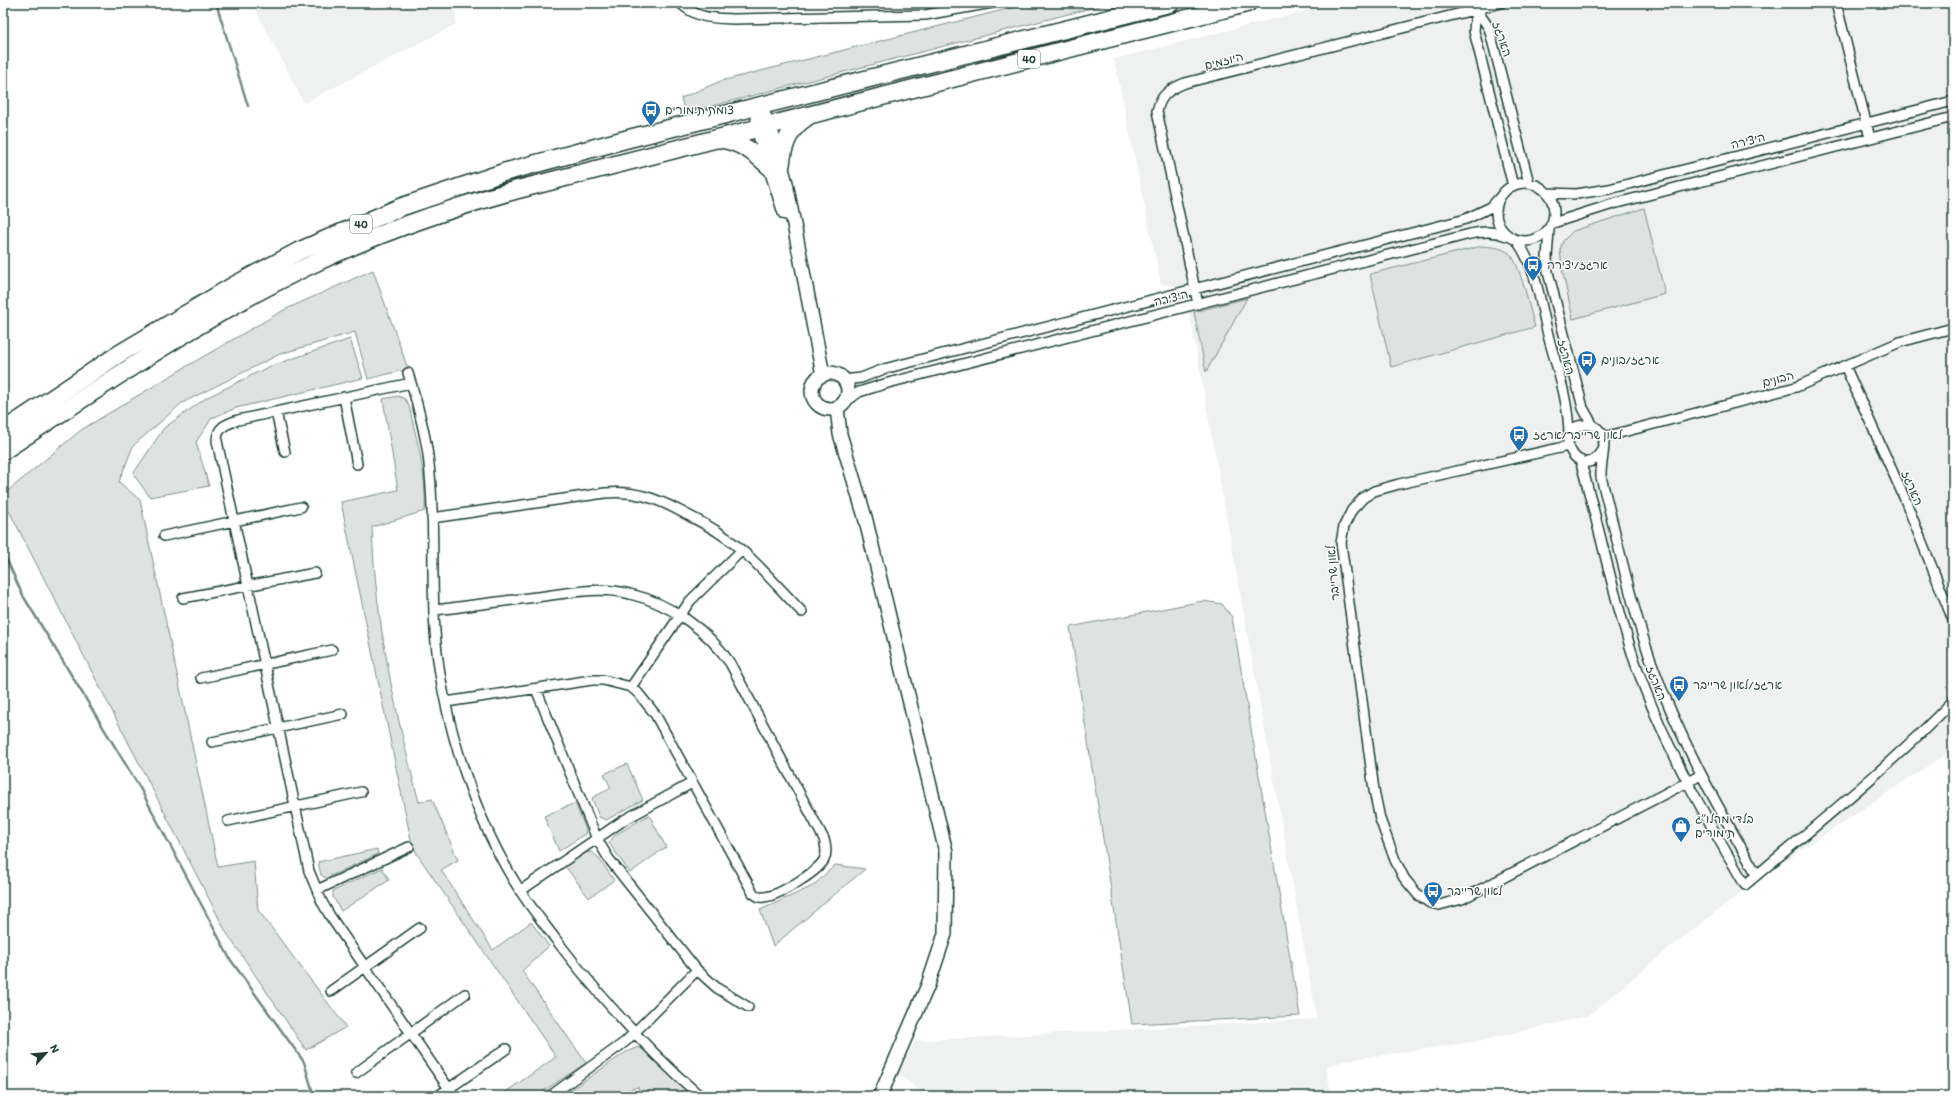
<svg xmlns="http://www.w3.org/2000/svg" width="1956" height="1099" viewBox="0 0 1956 1099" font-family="Itim,'Playpen Sans Hebrew',sans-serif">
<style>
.built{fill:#eef1f0}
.green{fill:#dee3e2;stroke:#7e908b}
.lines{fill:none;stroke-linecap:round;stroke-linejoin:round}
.stream{stroke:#758883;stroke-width:2.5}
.street-casing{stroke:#1f3d34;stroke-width:12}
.secondary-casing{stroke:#1f3d34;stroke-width:16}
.highway-casing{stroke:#1f3d34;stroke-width:20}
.street{stroke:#fff;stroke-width:9}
.secondary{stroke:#fff;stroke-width:13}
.highway{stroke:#fff;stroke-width:17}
.labels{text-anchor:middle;stroke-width:3;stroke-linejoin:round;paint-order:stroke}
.shield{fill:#fff;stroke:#627771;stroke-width:1}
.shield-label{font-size:11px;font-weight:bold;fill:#1f3d34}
.street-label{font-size:12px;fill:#1f3d34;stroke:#fff}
.poi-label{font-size:12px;fill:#1f3d34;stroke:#fff;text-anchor:start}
</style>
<rect width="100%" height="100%" fill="#fff"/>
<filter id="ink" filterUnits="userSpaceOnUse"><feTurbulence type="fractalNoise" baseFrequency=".025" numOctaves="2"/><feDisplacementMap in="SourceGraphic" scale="8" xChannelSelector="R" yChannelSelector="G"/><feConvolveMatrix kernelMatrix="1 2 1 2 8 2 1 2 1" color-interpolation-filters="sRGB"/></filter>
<g filter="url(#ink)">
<path class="built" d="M252,3H455L456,24L304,103Z
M695,3H936L927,5L739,11L704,9Z
M1337,3H1953V749L1761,877L1668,949L1588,1016L1479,1041L1348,1060L1326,1066L1331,1096H927L898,1074L915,1041L1317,1019L1185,288L1161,284L1114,59Z"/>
<path class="green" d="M1031,3H1111L685,113L681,98L721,81Z
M1644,208L1665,294L1573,319L1562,269L1560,250L1563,241L1573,231Z
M1482,246C1491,247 1501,247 1509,253C1520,262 1530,311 1535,327L1391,367L1370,274Z
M373,270L408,369L368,379L355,332L280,354L182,403L133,446L119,482L140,500L218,867L254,861L258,910L346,1027L306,1050L226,932L3,499V495L81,430L187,366L284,310Z
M1247,298L1206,372L1194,312Z
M350,339L363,378L236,408L212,418L196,442L209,486L150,497L133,474L164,428L206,398L268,367Z
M398,396L405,399L409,406C417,441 427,476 425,511L372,527C375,620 395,712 419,802L432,799L458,860L441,870L493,950L531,922L549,946L522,971L586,1063L536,1096H500L556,1057L417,854L411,840L341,502L398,490L383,399Z
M1203,601L1222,604L1232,617L1300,1016L1132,1024L1070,627Z
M627,764L643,800L606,820L599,817L592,798L611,788L604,774Z
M575,803L586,830L585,834L559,851L544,816Z
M649,815L666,847L630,873L609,843L615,835Z
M377,849L378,854L326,878L321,875L318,862Z
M592,852L598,857L614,880L589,898L565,866L584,853Z
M835,865L865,869L773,946L760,910L813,886Z
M382,868L389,880L341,911L333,897V891Z
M638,1047L646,1051L692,1096H641L638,1087L611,1096H562L626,1052Z"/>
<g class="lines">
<path class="stream" d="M216,3L248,106
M3,551L22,594L140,788L230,959L304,1062L314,1096"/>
<g class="street-casing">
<path id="street" d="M680,3C697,19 713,18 735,19L925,15L992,3
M1836,3L1870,138
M1476,9L1489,28L1529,183
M1476,9L1474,31L1513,186
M1496 212a29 29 0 1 1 58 0a29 29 0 1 1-58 0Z
M1547,193L1576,194L1609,189L1953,101
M1553,223L1613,204L1953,117
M1549,231L1547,257L1548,272L1583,408L1593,426
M1517,241C1537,268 1541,307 1549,339C1558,371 1569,403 1569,436
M1198,304L1157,111C1161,94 1170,89 1185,83L1501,3
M1845,366L1904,497L1953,620
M408,373C417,402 426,433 429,464C436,523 430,584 436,643C444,724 476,823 521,892C532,909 545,925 557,941C600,997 647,1050 700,1096
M844,380L861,378L884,369L1466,219L1491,207L1501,196
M411,383L238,420C226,424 217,427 217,441L309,871L322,902L330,916L454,1096
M344,397L357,464
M844,403L859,392L888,383L1470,234C1484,231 1494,231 1507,236
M276,412L285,452
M1604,437L1796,387L1900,342L1953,328
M1568,446L1399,484L1374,491L1363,498L1352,510L1344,526L1341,543L1374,790L1380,819L1395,860L1404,878L1418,895L1430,903L1439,905L1462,899L1701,775
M1603,450C1581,487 1548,428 1584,425C1591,424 1597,427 1601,432C1608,442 1600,463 1601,477C1617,538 1630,601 1651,661C1678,736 1717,806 1757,875
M1580,460C1600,528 1613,598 1636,665C1663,743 1704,814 1745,885C1816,825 1888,768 1953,701
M432,518L605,493C633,490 656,498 680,511C693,518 706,524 718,532C750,553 776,585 802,612
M164,536L301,507
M183,598L315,573
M435,610C469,606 503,601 537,597C568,593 600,586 630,594C669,603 708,630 730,663L824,839C826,846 827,854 824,860C816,873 778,896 764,897C759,898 757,896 753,893L655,714L638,693L631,687L603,680H592L446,702
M201,678L332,650
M631,687L690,601L741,551
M536,689L597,839L609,859L697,970L717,988L748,1007
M212,742L343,714
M228,821L361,792
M317,890L409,847
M520,891L624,820L692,783
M331,991L420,928
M356,1073L465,994
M438,1096L506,1049
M550,1096L625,1042L697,970"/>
</g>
<g class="secondary-casing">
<path id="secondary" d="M759,107L770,126L786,183L823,375
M758,119V129L785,213
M812 391a18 18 0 1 1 36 0a18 18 0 1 1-36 0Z
M837,408L840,434L865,517L946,852L945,934L928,985L880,1096"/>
</g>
<g class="highway-casing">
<path id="highway" d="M720,139C740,141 756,154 770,167
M781,165C783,145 789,128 807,117
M3,431L119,354L233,286L299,251L401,207L505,172L627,139L1171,3
M3,451C102,386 199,319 306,267C373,235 444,210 516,190L1248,3"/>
</g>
<use href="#street" class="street"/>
<use href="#secondary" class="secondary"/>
<use href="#highway" class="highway"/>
</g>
</g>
<defs>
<g id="bus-pin" transform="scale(1)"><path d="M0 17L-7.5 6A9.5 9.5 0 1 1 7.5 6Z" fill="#1f6fb2" stroke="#fff"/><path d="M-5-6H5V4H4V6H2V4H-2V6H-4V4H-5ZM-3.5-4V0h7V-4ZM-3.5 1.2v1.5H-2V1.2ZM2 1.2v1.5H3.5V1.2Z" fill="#fff"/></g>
<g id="shop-pin" transform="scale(1)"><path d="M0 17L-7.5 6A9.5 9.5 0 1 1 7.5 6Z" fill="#1f6fb2" stroke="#fff"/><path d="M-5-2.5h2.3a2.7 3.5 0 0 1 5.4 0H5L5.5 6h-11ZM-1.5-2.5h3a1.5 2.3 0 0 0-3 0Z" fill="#fff"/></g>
</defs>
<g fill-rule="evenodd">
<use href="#bus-pin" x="651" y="110"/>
<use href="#bus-pin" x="1533" y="265"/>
<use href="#bus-pin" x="1587" y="360"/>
<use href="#bus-pin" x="1519" y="435"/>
<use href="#bus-pin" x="1679" y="685"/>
<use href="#shop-pin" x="1681" y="826"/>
<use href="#bus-pin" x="1433" y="891"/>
</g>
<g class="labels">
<g class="shield">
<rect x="1018" y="50" width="22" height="18" rx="3"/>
<rect x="350" y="215" width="22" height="18" rx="3"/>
</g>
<g class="shield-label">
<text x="1029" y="63">40</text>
<text x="361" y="228">40</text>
</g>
<g class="street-label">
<text transform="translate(1502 39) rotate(71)" y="4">הארגז</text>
<text transform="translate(1224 61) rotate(-14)" y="4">היוזמים</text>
<text transform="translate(1748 141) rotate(-14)" y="4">היצירה</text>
<text transform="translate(1171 298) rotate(-14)" y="4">היצירה</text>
<text transform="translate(1566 357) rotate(76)" y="4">הארגז</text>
<text transform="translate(1778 379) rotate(-15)" y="4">הבונים</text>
<text transform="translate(1912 488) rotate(67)" y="4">הארגז</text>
<text transform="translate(1333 573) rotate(-95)" y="4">לאון שרייבר</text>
<text transform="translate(1656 683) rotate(69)" y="4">הארגז</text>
</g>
<g class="poi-label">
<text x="665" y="114">צומת תימורים</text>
<text x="1547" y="269">ארגז/יצירה</text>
<text x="1601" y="364">ארגז/בונים</text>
<text x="1533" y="439">לאון שרייבר/ארגז</text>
<text x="1693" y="689">ארגז/לאון שרייבר</text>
<text x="1695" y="823">בלדי מרלו״ג<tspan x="1695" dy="14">תימורים</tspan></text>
<text x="1447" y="895">לאון שרייבר</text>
</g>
</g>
<rect width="1956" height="1099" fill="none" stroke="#fff" stroke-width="16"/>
<rect x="8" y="8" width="1940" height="1083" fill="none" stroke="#1f3d34" stroke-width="1.5" filter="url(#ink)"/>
<g transform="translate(46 1053) rotate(63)" stroke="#ffffff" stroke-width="3" paint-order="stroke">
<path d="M0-3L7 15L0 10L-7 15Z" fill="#1f3d34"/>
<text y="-6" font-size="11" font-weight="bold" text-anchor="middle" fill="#1f3d34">N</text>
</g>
</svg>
